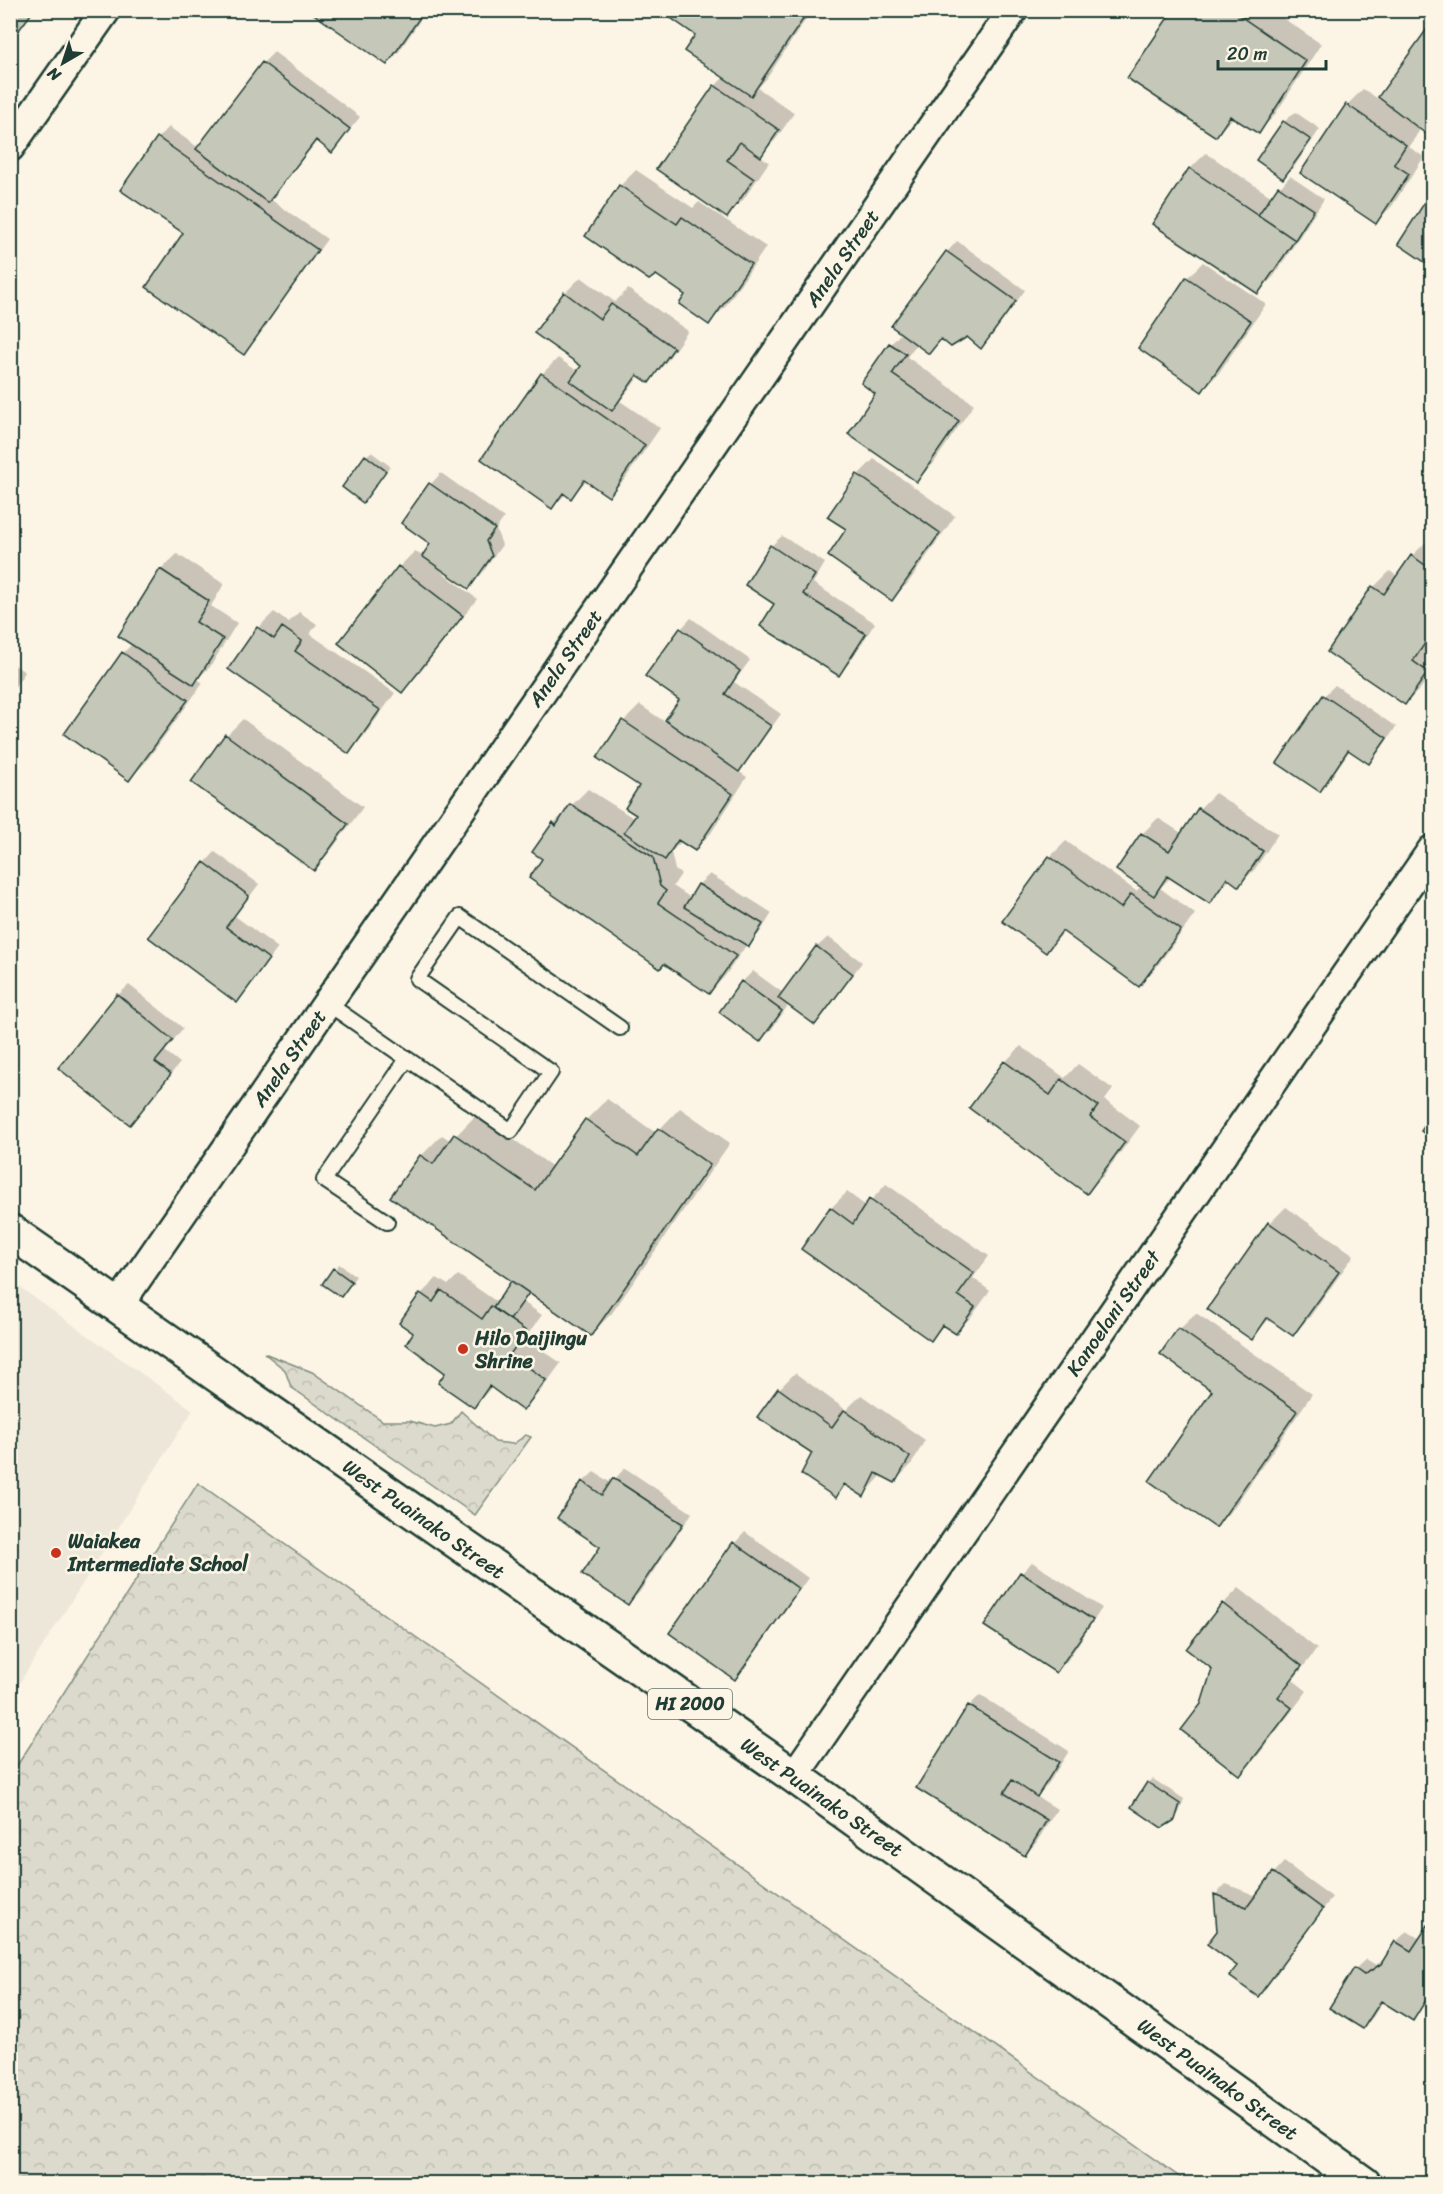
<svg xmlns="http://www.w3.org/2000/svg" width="1443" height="2194" viewBox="0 0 1443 2194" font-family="Sriracha,sans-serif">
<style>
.built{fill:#ece7d8}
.forest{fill:url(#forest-crowns);stroke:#7e8c80;stroke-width:1.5}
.shadow{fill:#0003}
.building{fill:#c5c7b9;stroke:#1f3d34;stroke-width:1.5}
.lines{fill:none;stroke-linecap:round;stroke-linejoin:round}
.service-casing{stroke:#1f3d34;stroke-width:18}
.minor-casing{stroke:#1f3d34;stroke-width:33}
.trunk-casing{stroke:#1f3d34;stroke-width:38}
.service{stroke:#fcf5e5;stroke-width:14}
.minor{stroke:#fcf5e5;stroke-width:28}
.trunk{stroke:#fcf5e5;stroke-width:33}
.poi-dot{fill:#c8321e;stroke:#fcf5e5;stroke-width:2}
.labels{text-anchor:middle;stroke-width:5;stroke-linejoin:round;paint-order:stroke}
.shield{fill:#fcf5e5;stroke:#617469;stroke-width:1.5}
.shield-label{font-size:18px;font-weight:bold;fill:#1f3d34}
.street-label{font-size:20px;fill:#1f3d34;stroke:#fcf5e5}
.poi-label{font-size:20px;font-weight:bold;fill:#1f3d34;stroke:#fcf5e5;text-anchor:start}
</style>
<defs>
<pattern id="forest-crowns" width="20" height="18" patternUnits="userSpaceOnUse" patternTransform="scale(1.5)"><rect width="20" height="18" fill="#dcdacc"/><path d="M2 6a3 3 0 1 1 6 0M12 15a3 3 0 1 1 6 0" fill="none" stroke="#bcbcb0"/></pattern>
</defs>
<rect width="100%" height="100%" fill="#fcf5e5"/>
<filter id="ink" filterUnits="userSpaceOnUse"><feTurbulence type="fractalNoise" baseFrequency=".0167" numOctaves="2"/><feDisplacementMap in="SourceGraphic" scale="12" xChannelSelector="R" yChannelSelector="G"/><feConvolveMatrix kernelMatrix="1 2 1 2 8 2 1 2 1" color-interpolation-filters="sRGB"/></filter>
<g filter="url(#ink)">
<path class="built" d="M11,1281L193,1410L11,1696Z"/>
<path class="forest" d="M264,1353L312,1372L383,1421H410L435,1428L451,1424L461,1411L495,1442L513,1444L526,1435L531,1437L475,1515L291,1387L285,1370Z
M198,1483L1188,2183H11V1775Z"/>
<path class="shadow" d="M10,10H35L10,40Z
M311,10H427L398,53L387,63Z
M669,10H812L767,78L758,88L794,113L776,139L760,156L769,162L743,200L727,216L658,169L715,86L724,77L697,35Z
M1174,10H1271L1321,44L1274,116L1258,132L1234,117L1216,135Z
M1432,25V132L1430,135L1421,128L1409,147L1424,157L1392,206L1376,222L1347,105L1363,89L1386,104L1387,102L1380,97Z
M274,52L360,117L332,151L318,140L270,199L327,239L254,342L244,353L185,233L158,138L169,127L199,148L263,63Z
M1295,112L1320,129L1294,167L1283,177L1284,122Z
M1206,153L1272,197L1290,176L1324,199L1274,276L1258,292L1190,169Z
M636,170L693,208L699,202L766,247L725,307L709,323L687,294L655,273L587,236L620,186Z
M1432,194V265L1400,244Z
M957,241L1025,290L992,336L981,347L967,336L942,338L929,352L917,343L907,357L974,404L933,464L917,480L877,393L863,383L891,344L902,332L893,326L947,252Z
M1203,262L1266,304L1218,374L1202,390L1140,348L1187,278Z
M581,277L615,302L628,289L688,331L664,365L648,381L640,375L620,401L660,428L625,479L609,495L587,480L570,497L566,494L552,507L542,374L558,358L579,372L583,366L565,293Z
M371,452L390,466L368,496L366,456Z
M874,459L955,516L908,583L892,599L848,529L858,475Z
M441,473L504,518L496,529L502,545L480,576L469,587L444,570L442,572L477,599L418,675L402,691L340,643L399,567L415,551L423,557L433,543L403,523L431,484Z
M782,536L825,563L813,583L875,623L849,663L839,674L776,604L771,546Z
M1428,540L1432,543V638L1428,645L1432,648V671L1421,688L1405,704L1374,587L1390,571L1398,577L1412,556Z
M177,554L224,584L211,606L237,623L210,667L197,679L203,683L145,763L129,779L123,653L133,643L161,570Z
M274,612L289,622L299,612L317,624L310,634L395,693L364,736L348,752L258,628Z
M691,618L750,660L734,682L781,714L749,759L738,771L747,777L711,833L695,849L682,841L671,852L675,870L681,874L673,886L691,898L699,884L710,874L772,913L759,934L747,944L725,976L709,993L534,852L554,823L588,789L635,819L638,815L641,786L599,758L624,721L640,705L665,722L681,699V629Z
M10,662L25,672L10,694Z
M1335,685L1396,727L1379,752L1369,762L1350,750L1330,779L1319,790L1279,763L1324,696Z
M243,719L363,807L329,853L313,869L193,781L227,735Z
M1215,793L1278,834L1255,869L1239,885L1230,879L1210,902L1170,878L1160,888L1195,914L1155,969L1139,985L1065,931L1046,951L1004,921L1050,857L1066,841L1136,891L1142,886L1118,870L1142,834L1158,818L1183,834L1199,809Z
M215,852L259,884L235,916L278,948L247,990L237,1001L205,863Z
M828,937L862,962L825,1013L815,1023L789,1004L771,1030L760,1041L721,1012L742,982L753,971L783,993L817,947Z
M129,985L183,1028L165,1051L180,1063L130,1123L118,995Z
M1021,1046L1065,1078L1078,1064L1113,1089L1105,1100L1140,1126L1103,1176L1087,1192L1005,1062Z
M607,1099L656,1133L680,1108L730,1143L612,1313L591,1334L529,1292L523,1302L542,1315L525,1338L561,1363L539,1393L523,1409L492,1387L474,1406L415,1333L401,1323L421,1294L437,1278L448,1285L458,1275L497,1302L514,1281L421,1156L442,1135L451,1141L477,1114L553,1167L586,1120Z
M886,1184L989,1256L973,1278L990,1291L972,1316L956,1332L945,1324L930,1339L831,1208L847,1192L866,1206Z
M1286,1207L1354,1255L1309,1318L1293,1334L1270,1318L1251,1338L1270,1223Z
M339,1264L356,1276L346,1290L324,1283Z
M1196,1313L1312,1394L1232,1510L1216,1526L1214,1390L1162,1354L1180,1329Z
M795,1373L846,1410L861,1395L925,1440L911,1465L895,1481L882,1475L864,1495L848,1484L836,1496L779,1389Z
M625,1468L692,1513L639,1593L628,1603L603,1546L583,1482L594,1472L611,1483Z
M745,1532L808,1578L745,1667L734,1678L671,1633L735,1543Z
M1032,1562L1102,1608L1067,1661L1056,1671L986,1625L1022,1573Z
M1239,1588L1317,1649L1293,1680L1307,1691L1256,1758L1239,1774L1203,1705L1213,1668L1188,1649L1223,1604Z
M980,1695L1069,1751L1048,1784L1036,1796L1057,1809L1036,1843L1025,1854L969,1706Z
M1153,1779L1184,1799L1179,1813L1174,1819L1148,1783Z
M1284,1862L1332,1897L1268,1985L1258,1995L1218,1931L1216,1894L1226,1884L1257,1896L1274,1873Z
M1432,1921V1996L1412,2019L1383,2001L1373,2017L1363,2027L1355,1969L1366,1959L1376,1965L1386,1958L1396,1942L1407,1931L1420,1939Z"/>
<path class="building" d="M10,10H34L10,42Z
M308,10H425L387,65Z
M667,10H799L806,15L751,96L684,51L695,35L665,14Z
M1173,10H1231L1306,61L1259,134L1230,116L1216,137L1127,78Z
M1432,22V134L1430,137L1378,97Z
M262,62L350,129L332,153L316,140L268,203L196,149Z
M714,85L779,130L761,157L740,142L727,160L754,179L727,218L656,169Z
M1346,104L1406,145L1394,164L1409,174L1376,224L1300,173Z
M1283,121L1311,140L1283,179L1256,160Z
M157,137L318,250L244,355L146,287L183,233L120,190Z
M1189,168L1295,240L1258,294L1152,224Z
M619,185L677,224L682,217L751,264L709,325L679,304L685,295L656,275L649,280L585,236Z
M1278,186L1314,210L1295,240L1258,215Z
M1432,191V267L1398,244Z
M946,251L1016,301L981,349L967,337L951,347L941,339L929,354L891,326Z
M1186,277L1251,321L1202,392L1138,348Z
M564,292L600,319L611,304L674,348L649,383L637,375L612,411L570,381L581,366L534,333Z
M889,343L906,354L892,374L959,421L917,482L848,434L875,394L861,383Z
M541,373L645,445L609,497L584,480L571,499L563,493L552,509L481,459Z
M365,455L386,471L363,503L342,487Z
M857,474L940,533L892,601L828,556L846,529L827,517Z
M429,483L495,529L486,541L492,556L469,589L422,556L430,544L401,523Z
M770,545L815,575L803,594L866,634L839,676L760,626L774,604L745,585Z
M1411,555L1432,570V633L1413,661L1428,672L1405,705L1327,652L1372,586L1384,594Z
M398,566L463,616L402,693L338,643Z
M160,569L209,601L196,622L223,639L194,685L118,636Z
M257,627L274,639L282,627L302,641L295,651L380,710L349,754L228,669Z
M680,628L740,671L725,694L771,726L739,772L665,720L679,700L645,676Z
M122,652L188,700L129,781L64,734Z
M1323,695L1387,738L1369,764L1348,750L1320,792L1277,763Z
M622,720L733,794L695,851L678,840L665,860L624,832L636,815L625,808L639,786L597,758Z
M225,734L348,824L314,871L191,782Z
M570,804L653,857L660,886L666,891L658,903L736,956L709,994L664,964L660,969L529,878L542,859L532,852L553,822L556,826Z
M1198,808L1263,851L1239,887L1227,878L1210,904L1167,876L1154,896L1116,870L1141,833L1169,851Z
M1049,856L1121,908L1131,894L1181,930L1139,987L1062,931L1046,953L1002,921Z
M204,862L249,896L226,927L269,959L237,1003L148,937Z
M698,884L763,924L749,947L684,907Z
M816,946L853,974L815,1025L778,998Z
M741,981L782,1011L760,1042L719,1012Z
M117,994L173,1040L155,1062L171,1074L130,1125L58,1068Z
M1004,1061L1050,1095L1061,1079L1098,1106L1090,1117L1125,1142L1087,1194L969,1108Z
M1432,1115V1139L1421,1131Z
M585,1119L638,1156L658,1128L710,1165L591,1336L390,1197L420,1155L433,1164L454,1134L535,1190Z
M869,1199L974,1273L958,1295L975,1307L956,1334L942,1325L931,1341L801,1249L830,1207L853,1224Z
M1268,1222L1339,1272L1293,1336L1267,1318L1252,1340L1207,1309Z
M333,1268L352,1282L341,1297L322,1284Z
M511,1281L529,1293L510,1320L493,1308Z
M441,1290L482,1319L491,1306L527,1332L510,1354L546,1380L523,1411L489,1386L474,1408L438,1383L445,1373L406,1344L413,1333L399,1323L420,1293L433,1302Z
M1178,1328L1297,1411L1216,1528L1149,1481L1212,1391L1160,1354Z
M778,1388L832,1427L844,1410L910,1457L895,1483L876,1473L864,1497L844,1484L836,1498L801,1474L812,1453L757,1417Z
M613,1478L683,1524L628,1605L582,1574L600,1547L557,1518L582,1481L602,1495Z
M733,1542L799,1589L735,1680L669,1633Z
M1020,1572L1093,1620L1056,1673L984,1626Z
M1222,1603L1302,1666L1278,1697L1292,1708L1240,1776L1181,1730L1201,1704L1212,1669L1186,1649Z
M968,1705L1059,1762L1037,1797L1012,1780L1004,1793L1047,1820L1025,1856L916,1788Z
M1147,1782L1180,1804L1175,1820L1162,1828L1131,1807Z
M1273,1872L1323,1909L1258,1997L1229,1976L1237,1966L1207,1944L1217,1931L1214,1894L1247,1907Z
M1432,1919V1997L1429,1995L1413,2021L1381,2001L1363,2029L1329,2008L1354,1968L1364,1975L1381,1964L1395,1941L1411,1951Z"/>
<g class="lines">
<g class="service-casing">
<path id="service" d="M327,1003L511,1131L551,1072L417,979L460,917L620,1028
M387,1222L324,1180L407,1059"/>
</g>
<g class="minor-casing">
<path id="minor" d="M10,147L106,10
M118,1306L1013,10
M794,1776L1432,850"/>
</g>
<g class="trunk-casing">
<path id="trunk" d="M10,1231L794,1776L1364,2184"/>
</g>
<use href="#service" class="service"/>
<use href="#minor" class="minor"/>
<use href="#trunk" class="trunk"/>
</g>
</g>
<g class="poi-dot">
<circle cx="463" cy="1349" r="6"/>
<circle cx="56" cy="1553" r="6"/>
</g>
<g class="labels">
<rect class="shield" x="648" y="1689" width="84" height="30" rx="4.5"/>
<g class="shield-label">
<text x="690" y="1710">HI 2000</text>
</g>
<g class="street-label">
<text transform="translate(842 258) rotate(-55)" y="7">Anela Street</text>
<text transform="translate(565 658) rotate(-55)" y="7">Anela Street</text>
<text transform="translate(289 1058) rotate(-55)" y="7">Anela Street</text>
<text transform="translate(1113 1313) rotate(-55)" y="7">Kanoelani Street</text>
<text transform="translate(424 1519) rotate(35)" y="7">West Puainako Street</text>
<text transform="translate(822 1797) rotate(35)" y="7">West Puainako Street</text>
<text transform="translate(1218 2079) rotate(36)" y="7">West Puainako Street</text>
</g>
<g class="poi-label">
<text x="475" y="1345">Hilo Daijingu<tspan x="475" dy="23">Shrine</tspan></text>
<text x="68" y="1548">Waiakea<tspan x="68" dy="23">Intermediate School</tspan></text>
</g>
</g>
<rect width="1443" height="2194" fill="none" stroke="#fcf5e5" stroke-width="36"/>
<rect x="18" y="18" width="1407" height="2158" fill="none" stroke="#1f3d34" stroke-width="2" filter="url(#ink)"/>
<g transform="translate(63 63) rotate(219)" stroke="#fcf5e5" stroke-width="4.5" paint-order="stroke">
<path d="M0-4.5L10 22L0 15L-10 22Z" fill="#1f3d34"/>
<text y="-9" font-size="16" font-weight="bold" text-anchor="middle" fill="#1f3d34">N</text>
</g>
<path d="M1218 60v9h108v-9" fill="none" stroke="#1f3d34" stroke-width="3"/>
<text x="1227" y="60" font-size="18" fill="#1f3d34" stroke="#fcf5e5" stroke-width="4.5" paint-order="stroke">20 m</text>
</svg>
